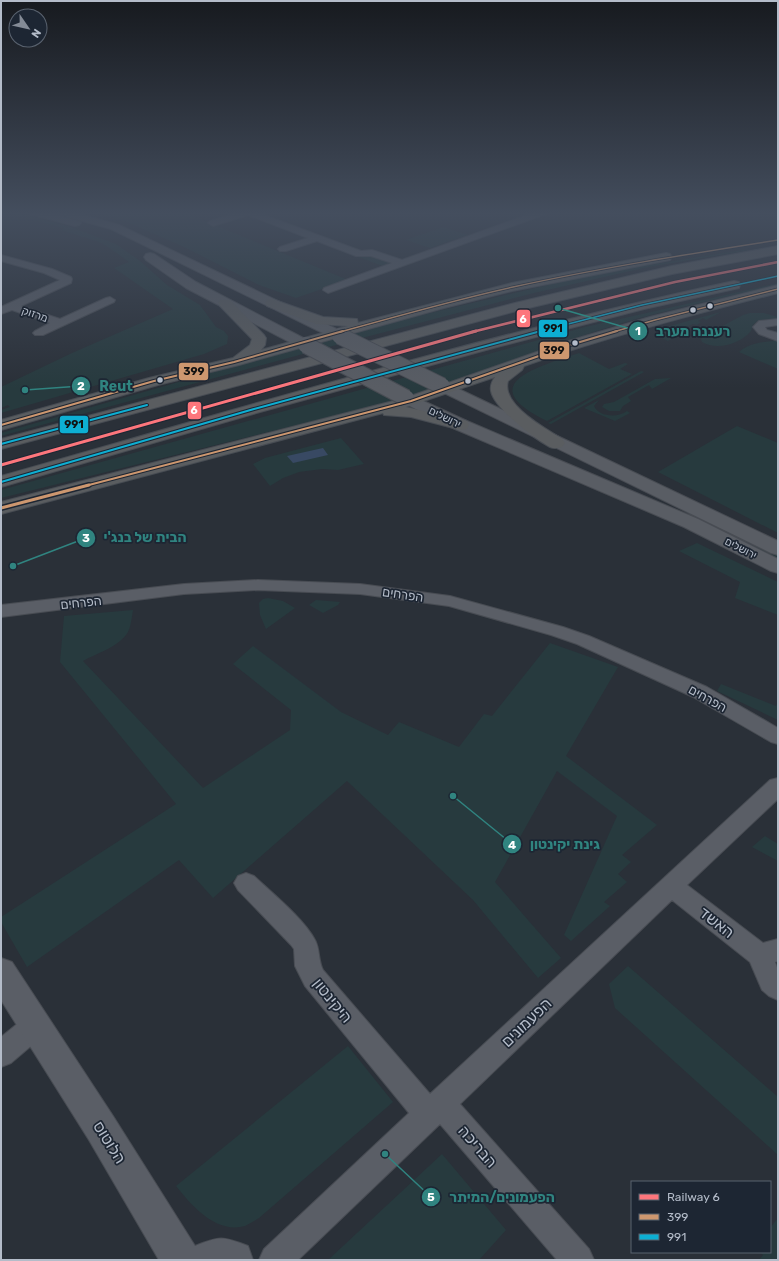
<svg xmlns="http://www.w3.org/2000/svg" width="779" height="1261" viewBox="0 0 779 1261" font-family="Rubik,Heebo,sans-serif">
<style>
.green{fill:#273a3e}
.water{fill:#384963}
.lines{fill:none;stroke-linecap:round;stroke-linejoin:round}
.minor-casing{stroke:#484c53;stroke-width:2}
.tertiary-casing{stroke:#484c53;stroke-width:2}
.secondary-casing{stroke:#484c53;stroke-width:2}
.motorway-casing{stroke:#474c53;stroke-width:2}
.minor{fill:#5a5e66;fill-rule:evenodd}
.tertiary{fill:#5a5e66;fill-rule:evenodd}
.secondary{fill:#595d64;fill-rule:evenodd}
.motorway{fill:#5a5d60;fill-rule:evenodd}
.secondary-bridge-casing{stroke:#484c53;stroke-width:18;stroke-linecap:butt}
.secondary-bridge{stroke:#595d64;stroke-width:16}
.bus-1-far2-casing{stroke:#1d2633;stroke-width:3}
.bus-1-far1-casing{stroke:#1d2633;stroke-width:4}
.bus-1-casing{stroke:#1d2633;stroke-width:6}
.bus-2-far1-casing{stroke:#1d2633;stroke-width:3}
.bus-2-casing{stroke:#1d2633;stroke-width:4}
.bus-1-far2{stroke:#cd976f;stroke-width:1.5}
.bus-1-far1{stroke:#cd976f;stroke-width:2}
.bus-1{stroke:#cd976f;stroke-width:3}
.bus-2-far1{stroke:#0dafd3;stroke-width:1.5}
.bus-2{stroke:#0dafd3;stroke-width:2}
.rail-1-far1-casing{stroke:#1d2633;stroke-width:4}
.rail-1-casing{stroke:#1d2633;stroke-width:5}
.rail-1-far1{stroke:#fd767c;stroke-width:2.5}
.rail-1{stroke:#fd767c;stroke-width:3}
.bus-dot{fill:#b4bcc9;stroke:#1d2633;stroke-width:1.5}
.labels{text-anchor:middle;stroke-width:3.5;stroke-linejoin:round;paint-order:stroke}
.far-street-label{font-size:11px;fill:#b4bcc9;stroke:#1d2633}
.street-label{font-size:13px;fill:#b4bcc9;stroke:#1d2633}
.near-street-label{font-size:16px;fill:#b4bcc9;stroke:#1d2633}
.leader{fill:none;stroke:#308480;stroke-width:1.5}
.callout-dot{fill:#308480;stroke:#1d2633;stroke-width:1.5}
.mark-label{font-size:12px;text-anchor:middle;font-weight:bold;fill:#fff}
.callout-label{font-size:14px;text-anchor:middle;font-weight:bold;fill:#308480;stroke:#1d2633;stroke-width:3.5;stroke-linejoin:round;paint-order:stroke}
.line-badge{stroke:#1d2633;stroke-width:1.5}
.badge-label{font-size:11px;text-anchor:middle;font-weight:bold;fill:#fff}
.pale-badge-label{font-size:11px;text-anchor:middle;font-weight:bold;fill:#111}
</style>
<rect width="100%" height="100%" fill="#2a3038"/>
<path class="green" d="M14,212L71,227L116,244L140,261L167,285L200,305L216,327L224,331L228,336L227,344L204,354L1,413V410L10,407L8,405L1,408V387L72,353L173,309L114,268L129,262L108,247L99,242L61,230L64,228L11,214Z
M93,212H183L348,280L296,298L259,285L184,247L125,221Z
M443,227L468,235L430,248L406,240Z
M743,250H750L648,267L534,293L362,338L1,436V433L359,330L573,279L643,266Z
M366,254L396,263L385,267L356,256Z
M778,283V285C731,296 683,306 636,319C558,341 483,373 406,398L1,498V490L585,327Z
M721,312L706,320L703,318L698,321L701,322L697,325L693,324L680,330L684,332L668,341L662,338L667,335L655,330Z
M750,313H764L778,317V320C772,319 759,318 754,324C751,326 753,329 750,332C740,344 716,351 702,342L701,339L704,336L743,315Z
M778,341V369L739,352C748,343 766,341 778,341Z
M579,353L609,369L625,363L628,364L620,369L632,374L547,421C471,384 538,367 579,353Z
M641,371L644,372L551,424L548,423Z
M671,378L652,389L649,385L628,397L631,401L623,406L620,411H609L602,407L604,404L614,402L655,379Z
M599,400L594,406C599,417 618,418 627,411L630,413L615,421L584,408Z
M737,426L778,443V533L658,472Z
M341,438L364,464L338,470L322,469L299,472L283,478L270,486L253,464L265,458Z
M707,519L778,554V560L702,523Z
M697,543L778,582V615L735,598L740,582L679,551Z
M268,598L283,601L295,608L266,629L260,615L259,603L263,599Z
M316,600L340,602L338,605L323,613L309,605Z
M133,610C132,616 131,626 128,632C119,647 97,653 83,661L203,788L290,730L291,710L233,664L253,646L341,712L388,735L399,722L459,747L484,714L492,716L550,643L618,667L566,756L657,825L622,855L631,862L618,874L627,882L604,902L610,906L571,941L564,935L617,816L557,771L495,882L561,958L538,978L473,900L347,781L213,898L179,860L27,967L1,922V917L176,804L60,662L64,616Z
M721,684L776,706L778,702V720L717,691Z
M765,836L778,844V861L752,847Z
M628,966L778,1097V1155L615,1008L609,984Z
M348,1046L393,1102L259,1218C254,1221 250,1224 245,1226C216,1234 192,1206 176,1186Z
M442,1154L506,1230L479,1260H328Z
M778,1218V1260H759L763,1255L760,1252H770V1228Z"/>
<path class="water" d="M323,448L328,455L293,463L287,456Z"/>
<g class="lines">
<g class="minor-casing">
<path id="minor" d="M240,212H256L361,251L372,250L402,260L535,212H548L546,214L328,293L323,290L324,288L392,263L371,256H356L317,241L286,251H280L278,249L280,247L308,238L248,215L213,226L208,223L210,221Z
M1,255L52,269L71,277L72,279L71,283L21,306L60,319L106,298L110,297L115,300L114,302L43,335H35L33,333L35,331L50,323L12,310L1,314V307L60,280L44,273L1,261Z
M778,319V325L765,327L767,330L778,333V341L759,334L753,327L759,321Z
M258,580L360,584L450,596L563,627L589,636L707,687L778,728V744L771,742L693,697L577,644L551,635L449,606L360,594L258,590L184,594L1,617V605L184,584Z
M778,778V799L687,885L763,943L778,939V961L775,962L778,970V1000L769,996L762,990L750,962L672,900L460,1104L589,1249L594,1260H557L440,1124L298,1260H259L264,1249L409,1113L305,986L295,966L294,949L291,945L238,890L234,883L238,876L246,873L254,876C272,893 304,919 315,940C320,949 318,960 323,970L430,1094L770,780Z
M36,1012L45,1016L49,1025L45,1034L11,1063L1,1067V1037L27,1016Z"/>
</g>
<g class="tertiary-casing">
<path id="tertiary" d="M1,958L12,962L113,1116L195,1246C219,1236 223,1236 248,1246L253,1260H159L89,1140L1,1000Z"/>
</g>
<g class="secondary-casing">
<path id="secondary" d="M29,212H46L79,221L81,223L79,225L75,226L30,214Z
M55,212H73L119,225L345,333L347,336L345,339L340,340L335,339L111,229L57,214Z
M150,253L154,254L196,282L311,342L313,345L311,348L306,349L301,348L186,288L146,260L144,257L146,254Z
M442,381L778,541V555L771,553L436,389L434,386L436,383Z
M406,393L467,421L698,519L778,559V573L771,571L684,527L455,429L400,401L398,398L400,395Z"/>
</g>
<g class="motorway-casing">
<path id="motorway" d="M778,246V254L672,274L520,310L1,449V439L515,303L672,266Z
M666,253L670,254L672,257L670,260L512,291L444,308L239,365L158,385L1,430V420L149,378L233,358L250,345L252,339L220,306L218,303L220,300H230L264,335L266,338L265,345L261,350L348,326L316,324L267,306L265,303L267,300L272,299L323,317L357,319L358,323L512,283Z
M734,281L739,282L740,285L739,288L644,309L497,347L260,412L1,487V476C244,407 487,334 734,281Z
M778,285V293C692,315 607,337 524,366L522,370L508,381C501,405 545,428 562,439L565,443L562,447C558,448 554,449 550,447C535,439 494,408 491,391C490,386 492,381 495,377L406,407L467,421L469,425L467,429L461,430L411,417L384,415L383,413L1,514V502L405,398L565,342L650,317Z"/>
</g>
<use href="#minor" class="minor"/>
<use href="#tertiary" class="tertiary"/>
<use href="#secondary" class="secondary"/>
<use href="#motorway" class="motorway"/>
<g class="secondary-bridge-casing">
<path id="secondary-bridge" d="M340,336L442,386
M306,345L406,398"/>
</g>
<use href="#secondary-bridge" class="secondary-bridge"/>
<g class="bus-1-far2-casing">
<path id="bus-1-far2" d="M340,332C397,316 454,300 513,287C600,268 689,254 778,240
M613,332L655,320L778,289"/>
</g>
<g class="bus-1-far1-casing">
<path id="bus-1-far1" d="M1,425L154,381L234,362L343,331
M85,486L411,401L570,345L617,331"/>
</g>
<g class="bus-1-casing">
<path id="bus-1" d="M1,508L89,485"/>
</g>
<g class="bus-2-far1-casing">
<path id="bus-2-far1" d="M537,332L642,305L778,276"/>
</g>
<g class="bus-2-casing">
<path id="bus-2" d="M1,444L147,405
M1,482L254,409L541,331"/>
</g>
<use href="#bus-1-far2" class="bus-1-far2"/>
<use href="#bus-1-far1" class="bus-1-far1"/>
<use href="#bus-1" class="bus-1"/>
<use href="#bus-2-far1" class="bus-2-far1"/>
<use href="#bus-2" class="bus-2"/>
<g class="rail-1-far1-casing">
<path id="rail-1-far1" d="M472,332L675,282L778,262"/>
</g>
<g class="rail-1-casing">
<path id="rail-1" d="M1,465L476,331"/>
</g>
<use href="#rail-1-far1" class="rail-1-far1"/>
<use href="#rail-1" class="rail-1"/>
</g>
<linearGradient id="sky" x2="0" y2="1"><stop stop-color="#171a1f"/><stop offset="0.55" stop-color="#444e5e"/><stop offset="1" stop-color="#444e5e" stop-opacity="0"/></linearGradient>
<rect width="779" height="388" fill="url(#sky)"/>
<g class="bus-dot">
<circle cx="710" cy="306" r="3.5"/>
<circle cx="693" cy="310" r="3.5"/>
<circle cx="575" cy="343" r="3.5"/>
<circle cx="160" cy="380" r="3.5"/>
<circle cx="468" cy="381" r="3.5"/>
</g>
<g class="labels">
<g class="far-street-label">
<text transform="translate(35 314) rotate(19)" y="4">מרזוק</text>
<text transform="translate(445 417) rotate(26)" y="4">ירושלים</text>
<text transform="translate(741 548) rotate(27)" y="4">ירושלים</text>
</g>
<g class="street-label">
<text transform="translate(403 594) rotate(8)" y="5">הפרחים</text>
<text transform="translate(81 602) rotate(-6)" y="5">הפרחים</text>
<text transform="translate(708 698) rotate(29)" y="5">הפרחים</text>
</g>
<g class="near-street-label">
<text transform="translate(717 922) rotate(38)" y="6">האשד</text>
<text transform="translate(333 1000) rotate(51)" y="6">היקינטון</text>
<text transform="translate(526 1022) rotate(-44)" y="6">הפעמונים</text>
<text transform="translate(110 1142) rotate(58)" y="6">הלוטוס</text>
<text transform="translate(478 1146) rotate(49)" y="6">הבריכה</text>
</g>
</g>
<path class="leader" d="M558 308L638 331M25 390L81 386M13 566L86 538M453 796L512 844M385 1154L431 1197"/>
<g class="callout-dot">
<circle cx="558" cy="308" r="4"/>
<circle cx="25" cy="390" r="4"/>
<circle cx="13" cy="566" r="4"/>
<circle cx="453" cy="796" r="4"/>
<circle cx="385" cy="1154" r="4"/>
<circle cx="638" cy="331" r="10"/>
<circle cx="81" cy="386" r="10"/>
<circle cx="86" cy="538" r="10"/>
<circle cx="512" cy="844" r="10"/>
<circle cx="431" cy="1197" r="10"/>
</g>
<g class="mark-label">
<text x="638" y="335">1</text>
<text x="81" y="390">2</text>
<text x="86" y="542">3</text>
<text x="512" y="849">4</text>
<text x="431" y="1201">5</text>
</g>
<g class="callout-label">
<text x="693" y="336">רעננה מערב</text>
<text x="116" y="391">Reut</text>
<text x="145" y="542">הבית של בנג'י</text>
<text x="565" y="849">גינת יקינטון</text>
<text x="502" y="1202">הפעמונים/המיתר</text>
</g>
<g class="line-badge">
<rect x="516" y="309" width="15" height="19" rx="4" fill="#fd767c"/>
<rect x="538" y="319" width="30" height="19" rx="4" fill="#0dafd3"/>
<rect x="539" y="341" width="31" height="19" rx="4" fill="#cd976f"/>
<rect x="178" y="362" width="31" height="19" rx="4" fill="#cd976f"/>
<rect x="187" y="401" width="15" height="19" rx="4" fill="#fd767c"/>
<rect x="59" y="415" width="30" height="19" rx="4" fill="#0dafd3"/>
</g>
<g class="badge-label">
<text x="523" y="323">6</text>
<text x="194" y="414">6</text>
</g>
<g class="pale-badge-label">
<text x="553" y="332">991</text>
<text x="554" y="354">399</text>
<text x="194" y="375">399</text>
<text x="74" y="428">991</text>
</g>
<rect width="779" height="1261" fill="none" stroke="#b4bcc9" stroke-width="4"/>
<rect x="631" y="1181" width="140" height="72" fill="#1d2633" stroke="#59626f"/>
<rect x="639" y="1194" width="20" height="6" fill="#fd767c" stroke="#59626f"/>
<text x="667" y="1201" font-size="12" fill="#b4bcc9">Railway 6</text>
<rect x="639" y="1214" width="20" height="6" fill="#cd976f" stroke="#59626f"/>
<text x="667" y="1221" font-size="12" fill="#b4bcc9">399</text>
<rect x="639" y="1234" width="20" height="6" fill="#0dafd3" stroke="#59626f"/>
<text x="667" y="1241" font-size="12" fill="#b4bcc9">991</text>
<g transform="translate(28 28) rotate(124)"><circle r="19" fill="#1d2633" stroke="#59626f"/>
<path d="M0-3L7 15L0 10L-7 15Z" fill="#848b96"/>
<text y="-6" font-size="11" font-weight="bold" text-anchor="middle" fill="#b4bcc9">N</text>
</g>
</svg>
